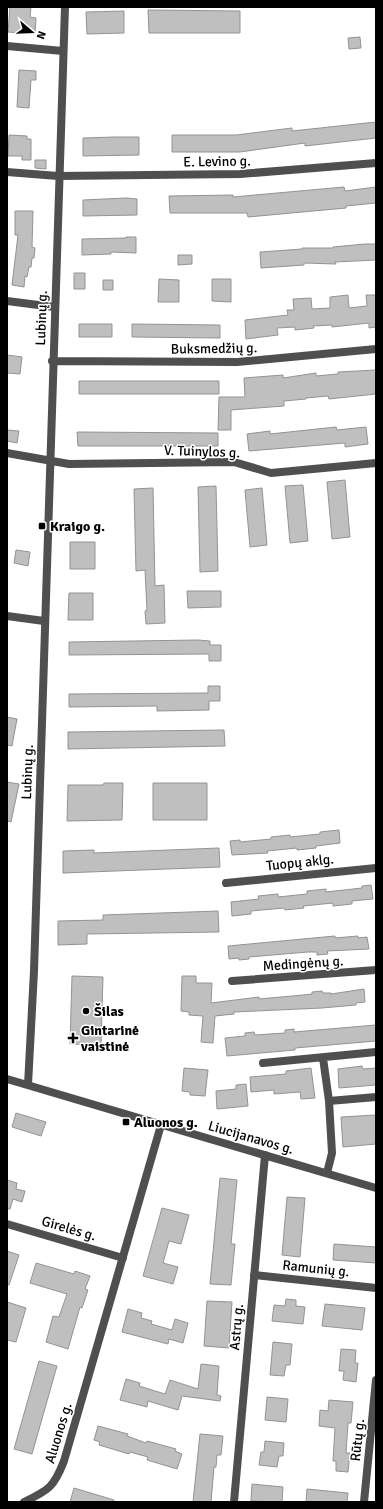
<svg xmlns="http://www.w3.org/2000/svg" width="383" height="1509" viewBox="0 0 383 1509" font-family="Signika,sans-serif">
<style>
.building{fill:#bfbfbf;stroke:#939393}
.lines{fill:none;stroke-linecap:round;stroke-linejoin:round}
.minor{stroke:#4f4f4f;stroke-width:8}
.poi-dot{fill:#000;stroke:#fff;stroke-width:1.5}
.labels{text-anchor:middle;stroke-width:3;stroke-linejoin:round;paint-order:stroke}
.street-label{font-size:14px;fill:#000;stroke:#fff}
.poi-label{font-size:14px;font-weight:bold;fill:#000;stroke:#fff;text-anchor:start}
</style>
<rect width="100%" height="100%" fill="#fff"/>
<path class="building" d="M10,7H31L30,17L36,18L35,34L8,32Z
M148,10L240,11V33H149Z
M124,11V33L87,34L86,12Z
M360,37L361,48L349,49L348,38Z
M19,70L36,71V80H31L29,108L17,107Z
M376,122V138L305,146V143L240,152H172V135H236L292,128V131Z
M9,135L27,136V139H31V160H22V156H8Z
M115,137H139V155L83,156V138Z
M35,160H46V169L35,168Z
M344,187L345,191L376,187V203L346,206V208L248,217L247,213H170L169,196L233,195V197Z
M126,198L137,199V215L83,216V200Z
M15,211H33L32,247L35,248L34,258H32L31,267H29L27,277L25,276L24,287L12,285L18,235H15Z
M126,237H136V253L111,252V254L82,255V239L126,238Z
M365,244H376V260L335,262L336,264L304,263V265L261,268L260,252L302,249V248H333V247Z
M178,255H192V264L178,265Z
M74,273H85V289H74Z
M159,279L179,280V302H158Z
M212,279H231V302L212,301Z
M103,280H113V290H103Z
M348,295L349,308L367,306L366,295H376V327L369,328V323L332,327V325L313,326L314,328L295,330V327L277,328L278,335L246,339L245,320L288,315L287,310H294L293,299L311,298L312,309L330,308V297Z
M79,324H112V337H79Z
M132,324L220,325V338L132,337Z
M7,355L22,357L20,374L7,373Z
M376,370V394L329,399L328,396L306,398V399L284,401V406L231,410V430H218L219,397H245L244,378L283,375V378L316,373V376L338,374V372Z
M79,381H219V394H79Z
M336,427L337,430L366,427L368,444L345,447V443L249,451L247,434L270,431V434Z
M7,430L19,431L17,443L7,441Z
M77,432L218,433V446H78Z
M345,480L350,537L332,539L327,482Z
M303,485L308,541L290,543L285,486Z
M216,486L218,571L200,572L198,487Z
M153,488L155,586L164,585L165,623L146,624L145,611L147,610L145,570L136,571L134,489Z
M262,488L267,545L250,547L245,490Z
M70,542H95V569H70Z
M16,550L30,552L28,566L14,563Z
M187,591H221V607L188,608Z
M69,593H93V620H68Z
M198,640L210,641V645H221V661H209V654L69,655V642Z
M208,686H220V701H209V710L157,711V706L69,707V694L208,693Z
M7,717L17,719L12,746L7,745Z
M224,730L225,746L68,749V732Z
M7,782L19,784L11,822L7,821Z
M104,783H123L122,820L67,821L68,785H103Z
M153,783H207V820H153Z
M339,830L340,843L316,846V848L297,850V848L267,851L268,853L232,855L230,841L240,840V842L271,839V837L290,835V837L320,834V832Z
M219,848L220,867L63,873V851L94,850V853Z
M371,885L373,899L352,901V904L333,906V903L303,906L304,908L285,910L284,908L251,911V914L232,916L231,902L259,899L258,896L278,894V897L307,894V891L326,889V892L362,888V886Z
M218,911L219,932L87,934V944L58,945V921L103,920V915Z
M335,936V938L358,936V938L367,937L369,949L327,951L328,954L317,955V952H308L249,957V959L239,960V958L229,959L228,946Z
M72,976L103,977L101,1045L70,1044Z
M182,976H196V983H212L211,1003L259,997V999L303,995L312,994V992L322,991L323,993H331V994L364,989L365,1002L356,1003V1005L322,1008L234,1012V1014L215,1016L213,1043L201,1042L203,1016L189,1015V1012L181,1011Z
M376,1025V1041L295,1048V1050L227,1056L225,1038L245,1036V1033L254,1032L255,1035L285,1033V1030L294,1029V1032Z
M362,1066L363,1069L376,1068V1085L339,1088L338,1069Z
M184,1068L208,1070L205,1096L190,1095V1092L182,1091Z
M311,1068L315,1098L301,1099L300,1092L274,1094V1090L251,1092L250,1077L286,1074V1071Z
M246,1084L248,1106L217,1109L216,1091L236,1089V1085Z
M16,1113L46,1122L41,1136L12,1127Z
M376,1115V1144L343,1147L341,1117Z
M220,1178L237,1180L231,1244H235L231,1285L210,1284Z
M7,1180L17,1183L16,1189L25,1191L22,1202L13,1199L10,1209H7Z
M287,1197L305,1198L300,1257L282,1255Z
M162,1208L189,1215L181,1244L169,1241L163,1263L178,1267L173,1284L143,1276Z
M334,1244L376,1247V1263L333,1260Z
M7,1251L19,1255L9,1285H7Z
M36,1263L74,1274L75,1271L90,1276L85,1289L88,1290L82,1308L80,1307L68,1349L46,1342L53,1316L59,1317L67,1294L30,1283Z
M286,1299L296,1300V1306L305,1307L303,1324L272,1321L274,1305L285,1306Z
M207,1301L232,1302L229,1348L204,1346Z
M7,1302L26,1308L16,1342L7,1340Z
M325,1304L365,1308L362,1330L322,1326Z
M128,1309L142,1313L141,1318L152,1321L151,1324L172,1330L175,1319L188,1323L183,1343L169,1339L168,1344L122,1332Z
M273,1342L292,1344L290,1365H286L284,1376L270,1375Z
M341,1349L356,1350L355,1363H358L356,1382L343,1380L344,1371H339Z
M39,1361L57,1366L32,1454L14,1449Z
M201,1364L219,1366L217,1395L221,1396L220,1401L182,1396L178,1410L148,1401L147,1407L120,1400L126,1379L140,1383L139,1386L165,1394L170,1380L198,1389Z
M267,1397L288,1399L286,1422L265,1420Z
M329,1400L353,1402L351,1423H348L346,1453H350L348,1472L336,1471V1461H333L335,1428L319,1426L320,1410L328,1411Z
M98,1426L128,1434L127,1436L146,1443L147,1441L176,1449L175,1451L182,1454L177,1469L147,1460L148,1457L130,1452L129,1454L99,1445L100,1442L94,1440Z
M200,1434L223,1436L221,1455H217L216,1467H214L211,1502H193Z
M265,1441L284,1443L283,1456H279L277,1467L259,1465L261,1452H264Z
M252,1484L283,1487L282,1502L251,1501Z
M74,1488L114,1500V1502H70Z
M307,1489L348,1493L347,1502H306Z"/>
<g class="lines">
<path class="minor" d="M7,46L63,51
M7,172L58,176L240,174L376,163
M7,301L54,307
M52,361L237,362L376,349
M7,453L69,464L234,462L271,473L376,463
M7,616L44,621
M226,883L376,868
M232,981L376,970
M323,1058L329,1101
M263,1063L376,1052
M7,1079L376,1188
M28,1085L34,971L65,7
M327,1173L332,1153L329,1101L376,1097
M7,1224L123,1258
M254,1275L376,1288
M24,1502C49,1490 54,1487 64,1461L161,1125
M234,1502L265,1155
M364,1502L376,1380"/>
</g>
<g class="poi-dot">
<rect x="38" y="522" width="8" height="8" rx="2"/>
<circle cx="86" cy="1011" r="4"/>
<path d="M71 1032h4v4h4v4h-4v4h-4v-4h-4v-4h4z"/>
<rect x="122" y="1118" width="8" height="8" rx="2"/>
</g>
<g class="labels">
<g class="street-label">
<text transform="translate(217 161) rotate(-1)" y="5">E. Levino g.</text>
<text transform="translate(41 318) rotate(-88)" y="5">Lubinų g.</text>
<text transform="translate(214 348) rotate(-1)" y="5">Buksmedžių g.</text>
<text transform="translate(202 451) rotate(2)" y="5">V. Tuinylos g.</text>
<text transform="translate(27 772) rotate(-88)" y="5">Lubinų g.</text>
<text transform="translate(300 862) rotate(-6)" y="5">Tuopų aklg.</text>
<text transform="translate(303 963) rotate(-4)" y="5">Medingėnų g.</text>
<text transform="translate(251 1137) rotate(16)" y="5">Liucijanavos g.</text>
<text transform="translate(69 1228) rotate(16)" y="5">Girelės g.</text>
<text transform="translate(316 1268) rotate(6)" y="5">Ramunių g.</text>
<text transform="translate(236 1327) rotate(-85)" y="5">Astrų g.</text>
<text transform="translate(58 1433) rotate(-73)" y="5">Aluonos g.</text>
<text transform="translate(357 1440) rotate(-84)" y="5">Rūtų g.</text>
</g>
<g class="poi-label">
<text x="50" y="531">Kraigo g.</text>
<text x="94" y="1016">Šilas</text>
<text x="81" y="1035">Gintarinė<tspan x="81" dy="16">vaistinė</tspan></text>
<text x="134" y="1127">Aluonos g.</text>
</g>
</g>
<rect width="383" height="1509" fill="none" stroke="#000000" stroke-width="16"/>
<g transform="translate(32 32) rotate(109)" stroke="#ffffff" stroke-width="3" paint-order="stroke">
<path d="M0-3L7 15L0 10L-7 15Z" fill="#000000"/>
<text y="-6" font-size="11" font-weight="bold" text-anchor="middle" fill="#000000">N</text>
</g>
</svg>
